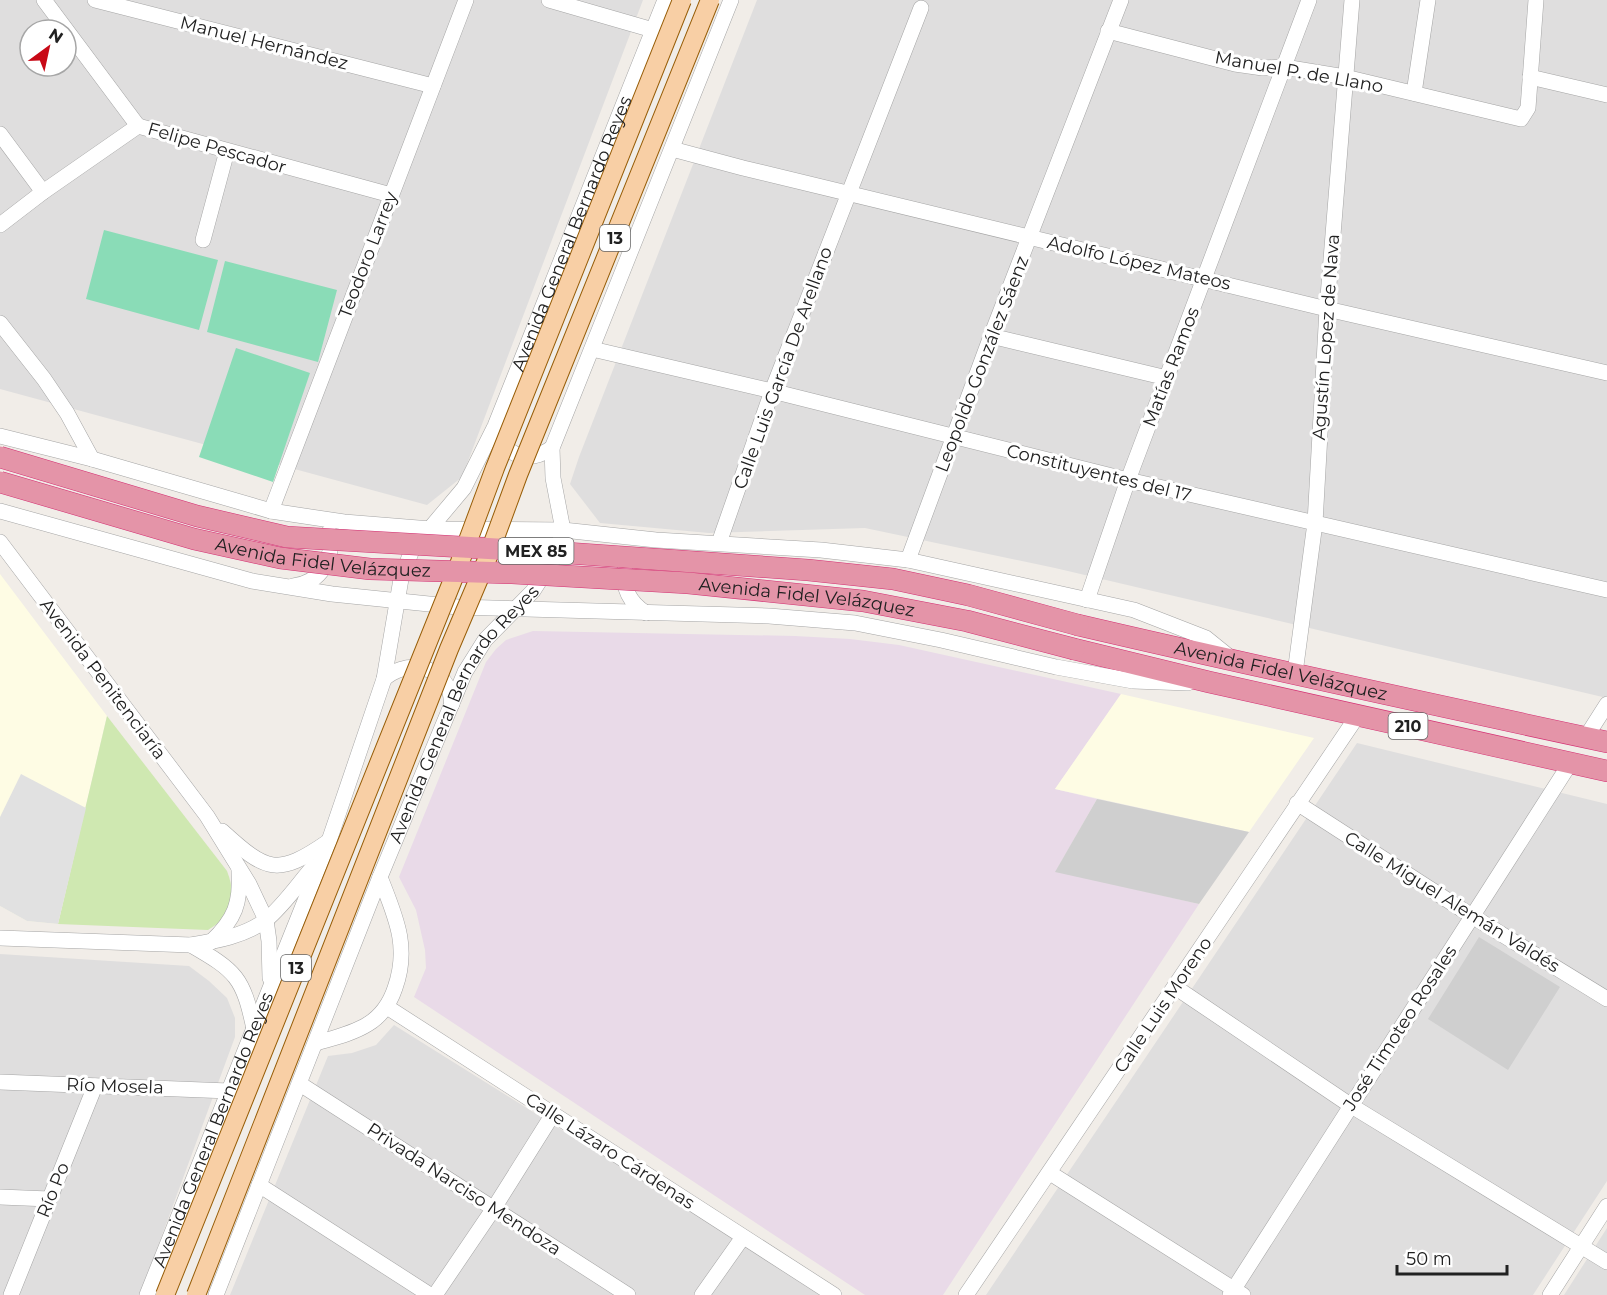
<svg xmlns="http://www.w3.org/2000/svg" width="1607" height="1295" viewBox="0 0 1607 1295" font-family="Montserrat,sans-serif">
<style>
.residential{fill:#dfdede;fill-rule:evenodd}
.industrial{fill:#e9dae8}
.education{fill:#fefce4}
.religious{fill:#cfcfcf}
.grass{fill:#cfe8b1}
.pitch{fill:#8adcb7}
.parking{fill:#e1e1e1}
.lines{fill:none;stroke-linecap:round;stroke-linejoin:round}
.minor-casing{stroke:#a5a5a5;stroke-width:16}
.highway-casing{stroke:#d43073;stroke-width:22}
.minor{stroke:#fff;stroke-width:15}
.highway{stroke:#e494a8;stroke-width:21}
.major-bridge-casing{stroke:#975d07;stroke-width:20;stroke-linecap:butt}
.highway-bridge-casing{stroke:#d43073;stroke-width:22;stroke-linecap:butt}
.major-bridge{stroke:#f8cfa5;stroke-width:18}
.highway-bridge{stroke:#e494a8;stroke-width:21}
.labels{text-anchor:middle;stroke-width:6;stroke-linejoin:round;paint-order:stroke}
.shield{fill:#fff;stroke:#646464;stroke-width:1.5}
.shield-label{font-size:16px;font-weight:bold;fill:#212121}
.street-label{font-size:18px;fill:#212121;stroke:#fff}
</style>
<rect width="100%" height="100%" fill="#f1ede8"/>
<path class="residential" d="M0,0H643L462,477L427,505L0,389ZM30,30H66V66H30Z
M757,0H1607V698L1055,568L865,528L709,533L600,523L570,484L579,457Z
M1357,743L1607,804V1181L1533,1295H986Z
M0,954L189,966L209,981L227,998L235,1018V1037L140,1295H0Z
M394,1025L826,1295H230L328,1056L352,1053L376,1045Z
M1607,1228V1295H1564Z"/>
<path class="industrial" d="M533,631L795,636L850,639L899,645L1121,694L1055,789L1097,799L1056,871L1199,904L943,1295H865L414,997L426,968L425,950L416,910L399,877L486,662L496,649L506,640Z"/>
<path class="education" d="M0,574L107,716L58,924L27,921L0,906Z
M1121,694L1314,738L1249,832L1055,789Z"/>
<path class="religious" d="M1097,799L1102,800L1249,832L1199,904L1055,872Z
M1479,937L1560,987L1508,1070L1428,1019Z"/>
<path class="grass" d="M107,716L227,871C237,897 232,915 208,930L58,924Z"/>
<path class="pitch" d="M104,230L218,260L199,330L86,299Z
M225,261L337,290L318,362L207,332Z
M236,348L310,373L273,482L199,457Z"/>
<path class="parking" d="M21,774L86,808L58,924L27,921L0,906V817Z"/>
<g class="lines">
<g class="minor-casing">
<g id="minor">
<path d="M44,0L138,126"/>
<path d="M95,0L433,86"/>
<path d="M549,0L653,30"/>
<path d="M1108,31L1235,64L1263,68L1284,67L1345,77L1521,119L1528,108L1536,0"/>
<path d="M1530,77L1607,95"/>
<path d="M1414,93L1428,0"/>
<path d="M138,126L391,195"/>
<path d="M0,134L43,192"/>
<path d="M672,149L743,168L1327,309L1607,373"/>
<path d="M0,225L43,192L138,126"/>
<path d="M203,240L227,151"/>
<path d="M0,323L44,379L67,413L92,459"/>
<path d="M991,336L1167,378"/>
<path d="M592,349L772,391L1128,480L1607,590"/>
<path d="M0,436L92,459L271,511L344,522L431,529L563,530L656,540L821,550L908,560L1134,610L1206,638L1232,659"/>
<path d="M498,437C511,459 531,462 552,448"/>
<path d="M0,511L252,581L332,594L458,607L769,616L855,623L941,640L1056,667L1133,681L1188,683"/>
<path d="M271,511L466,0"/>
<path d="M0,542L207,816L249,884L266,920L269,941L270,978"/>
<path d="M719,543L772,391L921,8"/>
<path d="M908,560L991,336L1121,0"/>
<path d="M625,569C622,588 630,603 646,613"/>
<path d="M293,586C321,583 335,558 329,532"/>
<path d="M1087,600L1128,480L1309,0"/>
<path d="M1295,673L1315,523L1327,309L1352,0"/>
<path d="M384,679C403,661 438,663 449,690C451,694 451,700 452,704"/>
<path d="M1586,737L1607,704"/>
<path d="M1297,803L1472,916L1607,999"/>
<path d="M222,831C267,872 277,877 329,841"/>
<path d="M0,938L191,945C216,941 245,936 266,920C284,905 298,884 313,867"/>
<path d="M211,942C235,919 241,903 239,871"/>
<path d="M191,945C236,971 243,977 254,1029"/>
<path d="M1175,987L1350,1105L1607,1262"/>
<path d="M387,1007L834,1295"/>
<path d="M316,1043C333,1038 352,1034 368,1024C381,1016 390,1003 395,988C410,946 395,916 380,877"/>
<path d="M0,1082L229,1091"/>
<path d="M300,1084L628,1295"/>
<path d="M1050,1173L1243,1295"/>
<path d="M259,1185L430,1295"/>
<path d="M0,1197L49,1199"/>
<path d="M11,1295L95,1086"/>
<path id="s1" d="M147,1295L329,841L384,679L401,579L412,550L464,488L495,426L665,0"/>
<path id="s2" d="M216,1295L380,877L465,672L485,640L533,591L556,555L563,530L553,478L552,448L731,0"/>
<path d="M435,1295L494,1208L553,1114"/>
<path d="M702,1295L743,1237"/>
<path d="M966,1295L1358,715"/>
<path d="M1230,1295L1571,762"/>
<path d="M1550,1295L1607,1206"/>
</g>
</g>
<g class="highway-casing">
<g id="highway">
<path id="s3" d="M1078,625C1253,666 1430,704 1607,742"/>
<path d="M1074,649L1209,682L1607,771"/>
</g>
</g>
<use href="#minor" class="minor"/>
<use href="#highway" class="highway"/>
<g class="major-bridge-casing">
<path id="major-bridge" d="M165,1295L460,562L495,468L682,0
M196,1295L449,649L486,562L518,475L710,0"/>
</g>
<g class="highway-bridge-casing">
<g id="highway-bridge">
<path d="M0,457L197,516L287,537L567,553L808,570L893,579L968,595L1078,625"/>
<path id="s4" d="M0,482L194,539L280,558L370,569L512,573L688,583L863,601L967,621L1074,649"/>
</g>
</g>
<use href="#major-bridge" class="major-bridge"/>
<use href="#highway-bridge" class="highway-bridge"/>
</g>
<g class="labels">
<g class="shield">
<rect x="600" y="225" width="30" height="26" rx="4.5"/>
<rect x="498.5" y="538" width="75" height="26" rx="4.5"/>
<rect x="1388.5" y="713" width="39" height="26" rx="4.5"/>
<rect x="281" y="955" width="30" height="26" rx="4.5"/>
</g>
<g class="shield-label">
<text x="615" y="244">13</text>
<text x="536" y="557">MEX 85</text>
<text x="1408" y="732">210</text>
<text x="296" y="974">13</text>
</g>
<g class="street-label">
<text transform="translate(264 43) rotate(14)" y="6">Manuel Hernández</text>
<text transform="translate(1299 72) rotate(10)" y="6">Manuel P. de Llano</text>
<text transform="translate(217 148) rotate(16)" y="6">Felipe Pescador</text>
<text dy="6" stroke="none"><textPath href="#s1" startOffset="1150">Avenida General Bernardo Reyes</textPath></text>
<text transform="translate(368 255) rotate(-69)" y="6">Teodoro Larrey</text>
<text transform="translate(1139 263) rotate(13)" y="6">Adolfo López Mateos</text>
<text transform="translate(1326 337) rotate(-86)" y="6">Agustín Lopez de Nava</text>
<text transform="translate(982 364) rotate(-69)" y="6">Leopoldo González Sáenz</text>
<text transform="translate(1171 367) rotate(-69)" y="6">Matías Ramos</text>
<text transform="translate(783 368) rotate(-70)" y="6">Calle Luis García De Arellano</text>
<text transform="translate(1099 473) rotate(14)" y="6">Constituyentes del 17</text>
<text dy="6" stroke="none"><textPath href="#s4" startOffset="333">Avenida Fidel Velázquez</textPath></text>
<text dy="6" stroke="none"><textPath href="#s4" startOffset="819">Avenida Fidel Velázquez</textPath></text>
<text dy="6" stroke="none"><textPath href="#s3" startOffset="208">Avenida Fidel Velázquez</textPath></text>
<text transform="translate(103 679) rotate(53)" y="6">Avenida Penitenciaría</text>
<text dy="6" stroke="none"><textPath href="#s2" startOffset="634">Avenida General Bernardo Reyes</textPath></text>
<text transform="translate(1452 902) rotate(32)" y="6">Calle Miguel Alemán Valdés</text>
<text transform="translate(1163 1005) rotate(-56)" y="6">Calle Luis Moreno</text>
<text transform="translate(1400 1028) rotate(-57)" y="6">José Timoteo Rosales</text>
<text transform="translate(115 1086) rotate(2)" y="6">Río Mosela</text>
<text dy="6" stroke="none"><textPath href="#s1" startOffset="178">Avenida General Bernardo Reyes</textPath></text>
<text transform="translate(610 1151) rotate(33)" y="6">Calle Lázaro Cárdenas</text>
<text transform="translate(464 1189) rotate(33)" y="6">Privada Narciso Mendoza</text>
<text transform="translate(53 1190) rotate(-68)" y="6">Río Po</text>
</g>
</g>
<g transform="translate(48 48) rotate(33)"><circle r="28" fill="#ffffff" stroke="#a6a6a6" stroke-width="1.5"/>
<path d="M0-4.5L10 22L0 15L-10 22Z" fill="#c80916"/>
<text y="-9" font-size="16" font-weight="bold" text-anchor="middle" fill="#212121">N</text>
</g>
<path d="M1397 1265v9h110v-9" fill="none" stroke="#212121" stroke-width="3"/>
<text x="1406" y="1265" font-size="18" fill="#212121" stroke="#ffffff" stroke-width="4.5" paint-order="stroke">50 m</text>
</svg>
